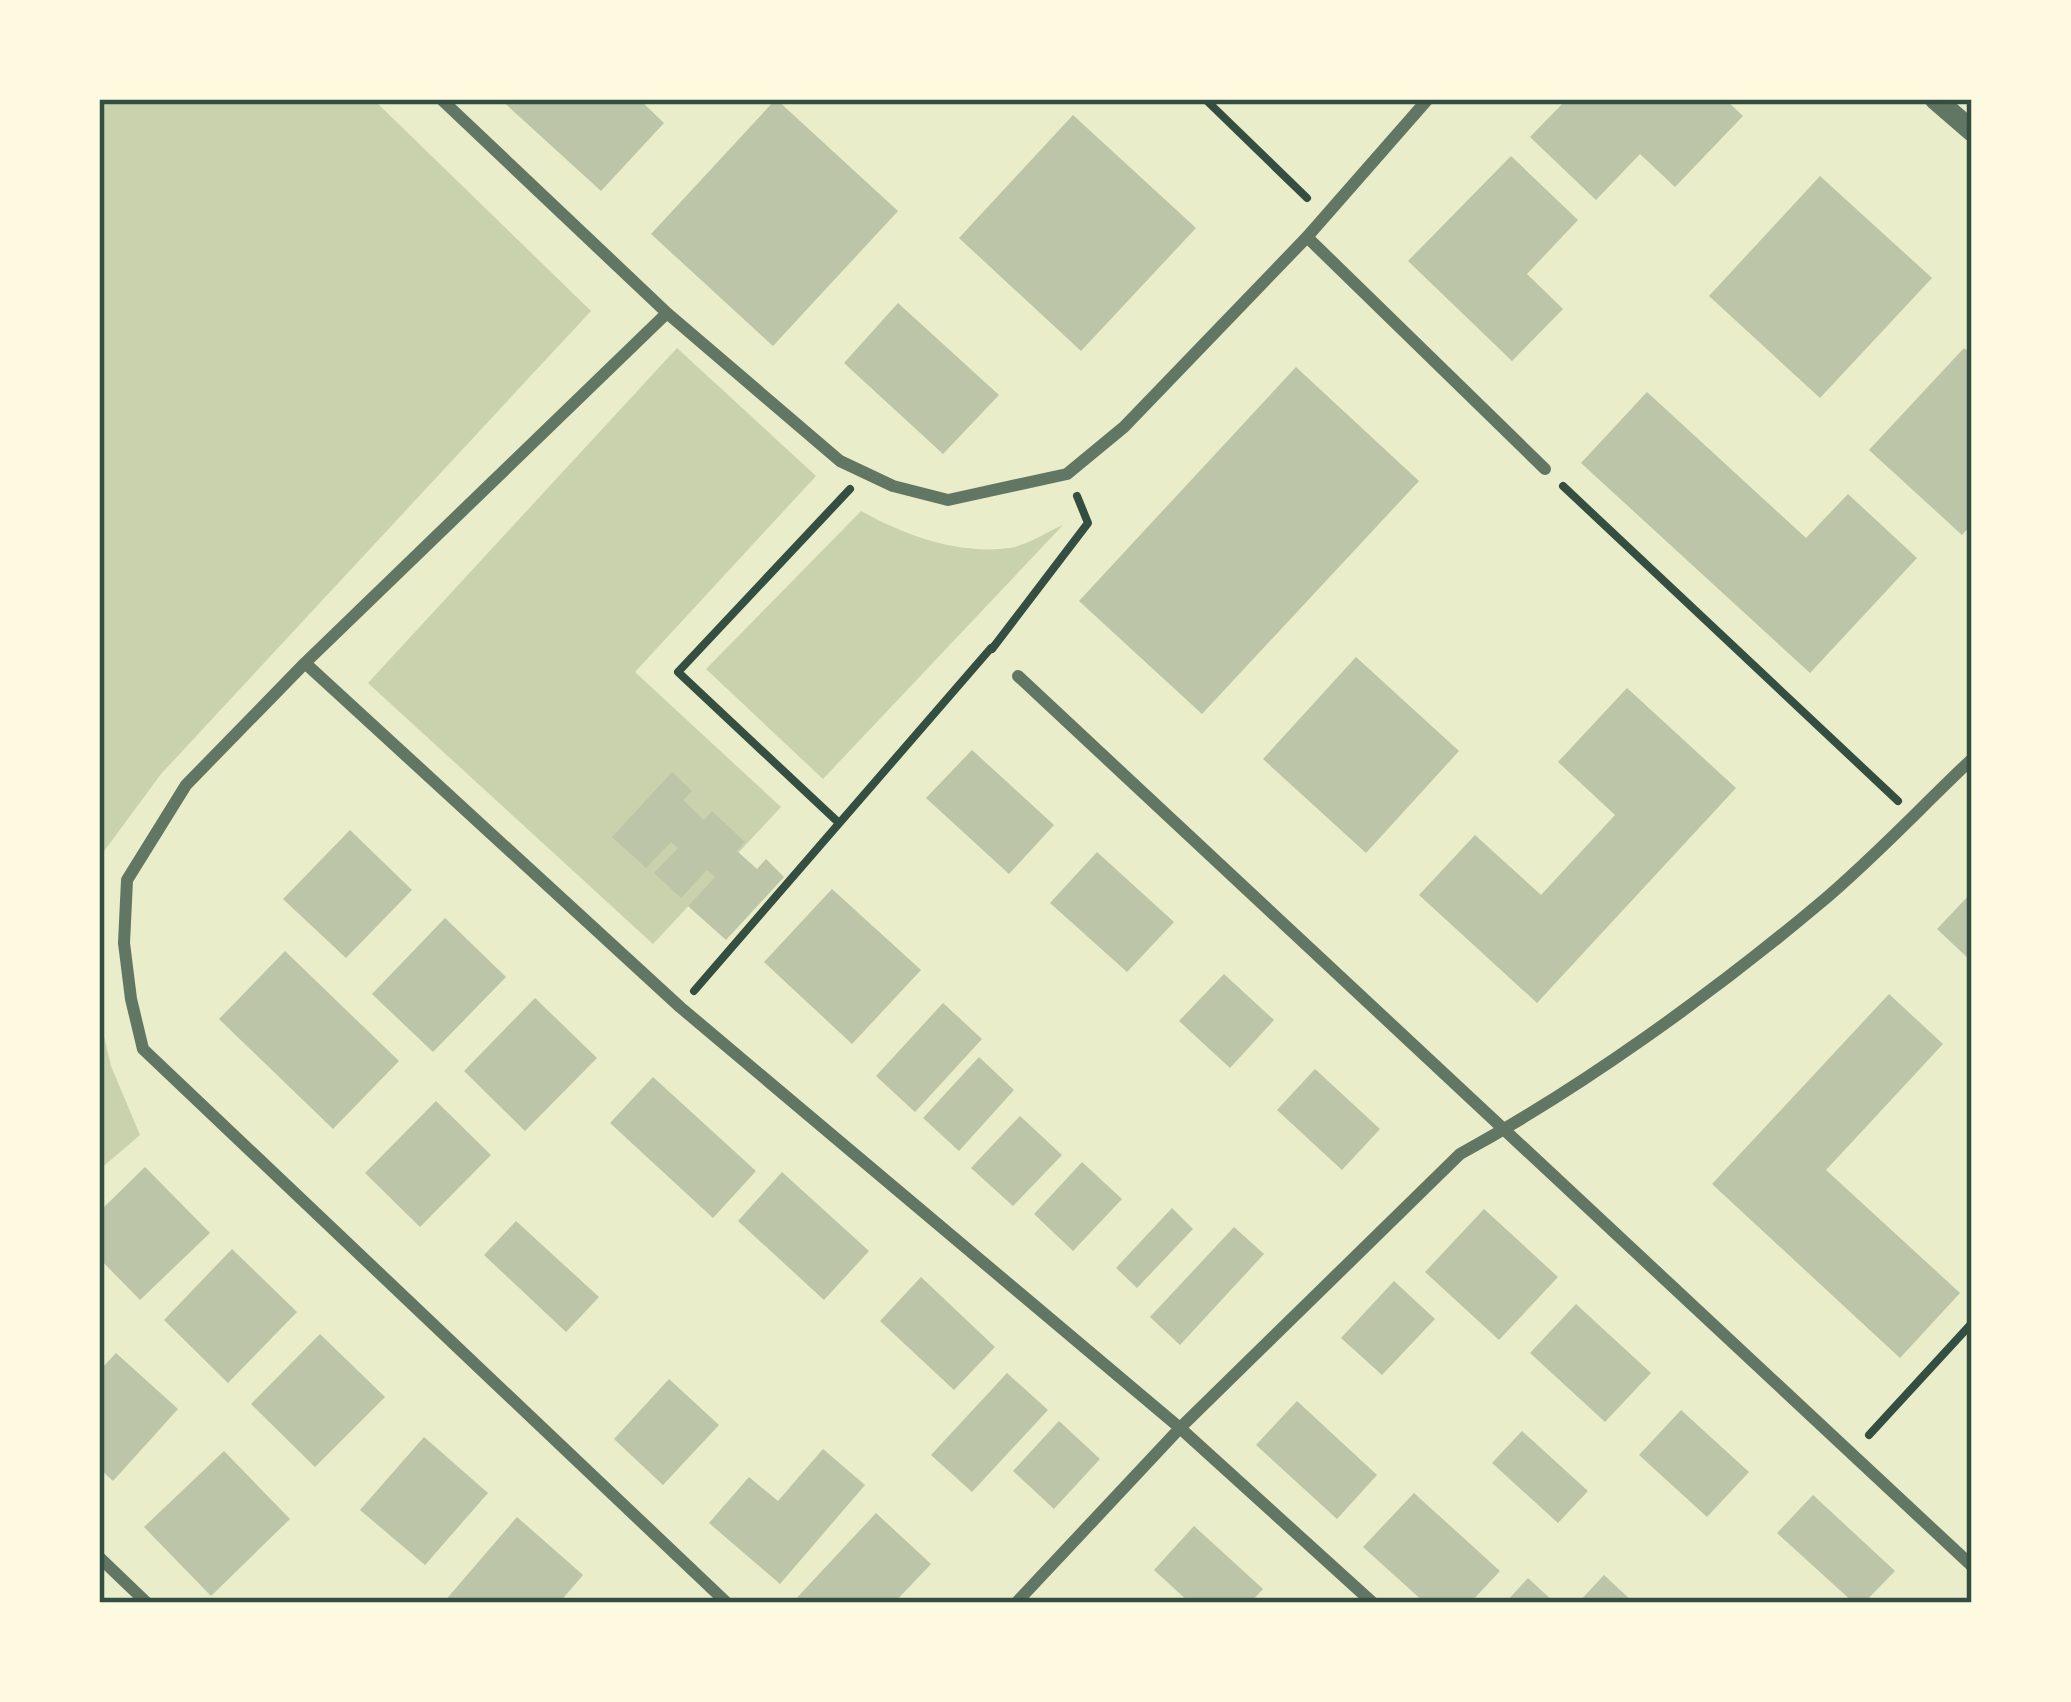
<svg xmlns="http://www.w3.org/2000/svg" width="2071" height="1702" viewBox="0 0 2071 1702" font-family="Signika,sans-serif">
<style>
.green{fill:#cad2ad}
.building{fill:#bcc5a7}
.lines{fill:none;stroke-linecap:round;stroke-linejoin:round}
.path{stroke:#344e41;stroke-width:8}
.minor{stroke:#617663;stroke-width:12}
.tertiary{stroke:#617663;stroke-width:21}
.neatline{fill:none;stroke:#344e41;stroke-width:4.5}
</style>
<rect width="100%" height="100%" fill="#e9edc9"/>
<path class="green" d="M99,99H373L591,311L161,774L99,858Z
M677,348L816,476L635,672L781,807L653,944L368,683Z
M861,511C904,535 958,555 1010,548C1027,545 1047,532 1063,525L823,779L706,669Z
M99,1015L111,1066L140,1135L99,1170Z"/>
<path class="building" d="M500,99H639L664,123L601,191Z
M776,99L898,211L773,346L651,234Z
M1567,99H1725L1743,116L1675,187L1640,154L1596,200L1530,137Z
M1073,115L1196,228L1081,351L959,238Z
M1511,156L1578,220L1527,274L1563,309L1512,361L1408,261Z
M1820,176L1932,278L1820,398L1709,296Z
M898,303L999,395L943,454L844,363Z
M1964,348L1972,355V524L1962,535L1869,450Z
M1296,367L1419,481L1202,714L1079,601Z
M1647,392L1806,538L1848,494L1917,558L1810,673L1581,463Z
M1356,657L1459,751L1366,853L1263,759Z
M1627,688L1736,788L1537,1003L1419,895L1475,835L1541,895L1615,815L1558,762Z
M972,750L1054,825L1009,874L926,798Z
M672,772L692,791L683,800L704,820L712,811L745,842L737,851L757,869L766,859L784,877L726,940L688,906L715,877L707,870L681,898L654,873L678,848L671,842L646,868L612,837Z
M350,830L412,890L346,958L283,899Z
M1097,852L1174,922L1127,972L1050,903Z
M832,889L921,970L852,1044L764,962Z
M1972,892V962L1937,929Z
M445,918L506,977L433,1052L372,994Z
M285,951L399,1061L333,1129L219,1019Z
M1224,974L1274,1020L1230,1068L1179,1021Z
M1889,994L1943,1044L1826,1170L1960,1293L1900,1358L1712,1184Z
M535,998L597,1058L525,1131L464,1071Z
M943,1003L982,1039L915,1112L876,1076Z
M979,1057L1014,1090L959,1151L923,1118Z
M1315,1069L1380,1129L1342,1170L1277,1110Z
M653,1077L756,1171L713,1218L610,1123Z
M436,1101L491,1155L420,1227L365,1173Z
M1020,1116L1062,1155L1013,1206L971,1168Z
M1082,1162L1122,1199L1073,1251L1034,1214Z
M145,1167L210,1233L140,1300L99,1258V1212Z
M782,1172L869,1251L824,1300L738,1221Z
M1172,1208L1193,1229L1137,1288L1116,1268Z
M1484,1209L1558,1277L1499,1340L1425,1272Z
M516,1221L599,1297L566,1332L484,1255Z
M1234,1227L1264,1254L1180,1345L1150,1317Z
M232,1249L297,1312L228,1383L164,1320Z
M921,1277L995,1347L954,1390L880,1321Z
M1394,1281L1435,1319L1382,1375L1341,1338Z
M1576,1304L1651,1373L1605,1422L1530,1353Z
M320,1334L385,1397L315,1467L251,1404Z
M116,1353L178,1409L113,1481L99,1468V1371Z
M1007,1373L1048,1410L972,1492L931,1455Z
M669,1379L719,1425L663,1485L614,1439Z
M1297,1401L1377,1475L1337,1519L1256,1445Z
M1681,1410L1749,1472L1707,1517L1639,1455Z
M1059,1421L1100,1459L1054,1509L1013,1471Z
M1522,1431L1588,1491L1558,1523L1492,1463Z
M424,1437L488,1493L425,1565L360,1510Z
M823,1449L865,1485L780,1584L709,1523L749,1477L778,1501Z
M224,1451L290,1519L211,1596L144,1527Z
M1414,1493L1500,1571L1470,1603H1425L1363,1547Z
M1813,1495L1895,1571L1864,1603H1854L1777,1533Z
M876,1513L931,1564L894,1603H792Z
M517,1517L583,1575L559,1603H443Z
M1194,1526L1263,1589L1250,1603H1190L1154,1570Z
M1604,1575L1634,1603H1578Z
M1528,1578L1555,1603H1505Z"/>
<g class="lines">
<path class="path" d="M1205,99L1307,198
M1563,486L1898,801
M992,649L1088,523L1077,496
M839,823L678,672L850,489
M694,991L991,648
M1869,1435L1972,1323"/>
<path class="minor" d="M441,99L667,313L840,461L893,486L948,500L1067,474L1124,427L1307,237L1428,99
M1307,237L1545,469
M667,313L305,663L186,785L127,880L124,943L131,999L143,1049L727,1603
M305,663L680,1007L1180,1428L1373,1603
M1018,676L1972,1566
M99,1557L147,1603
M1016,1603L1180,1428L1460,1154C1581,1088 1713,993 1819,904C1873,859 1921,807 1972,759"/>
<path class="tertiary" d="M1935,99L1972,131"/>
</g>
<rect width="2071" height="1702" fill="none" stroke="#fefae0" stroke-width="204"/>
<rect x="102" y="102" width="1867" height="1498" class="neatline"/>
</svg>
